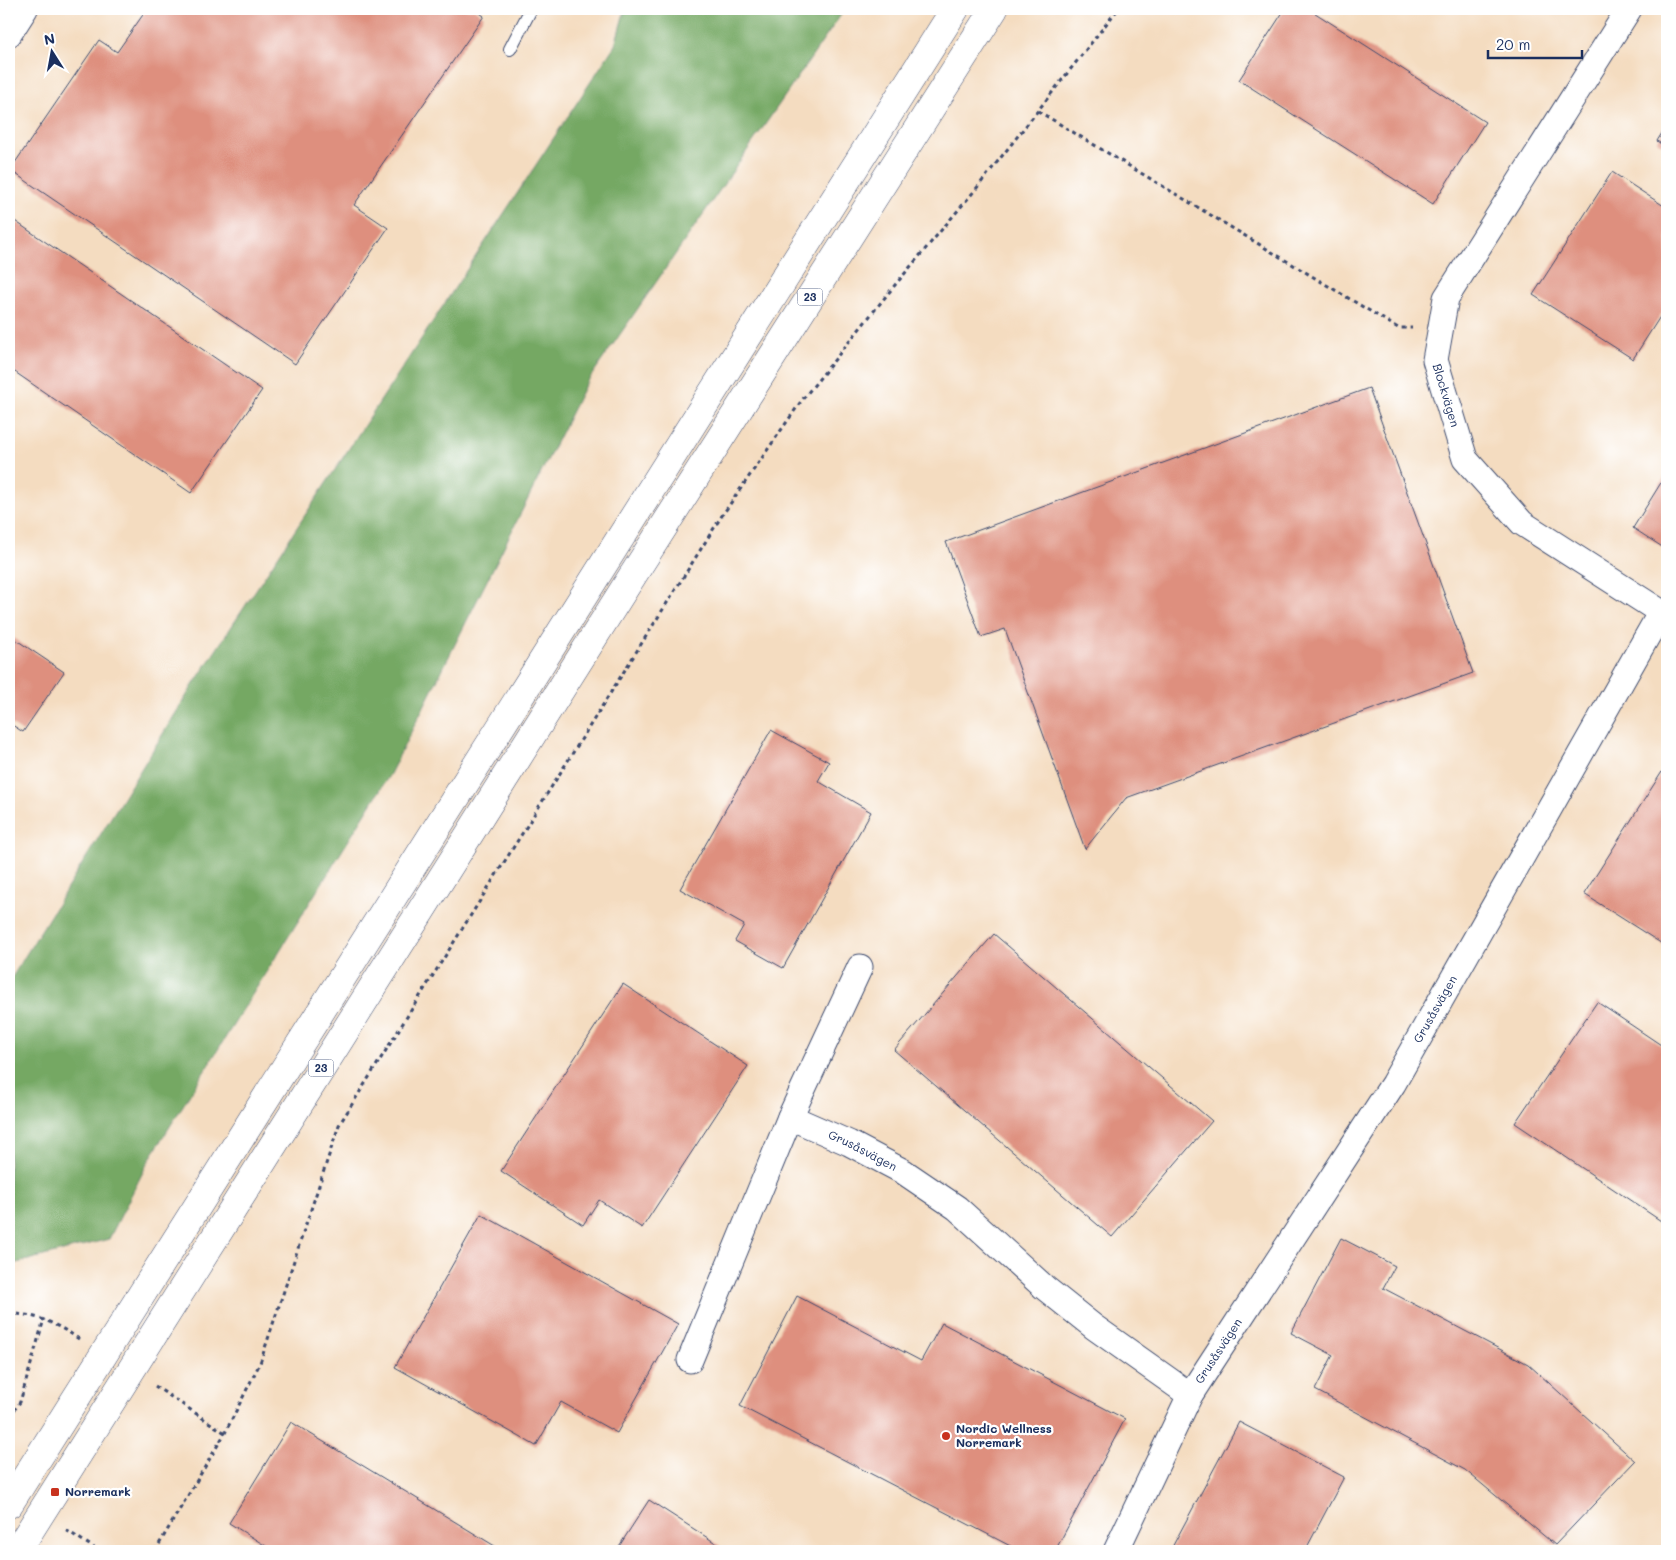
<svg xmlns="http://www.w3.org/2000/svg" width="1676" height="1560" viewBox="0 0 1676 1560" font-family="Mali,sans-serif">
<style>
.forest{fill:#74a864;stroke:#486c61}
.building{fill:#de8f7e}
.lines{fill:none;stroke-linecap:round;stroke-linejoin:round}
.service-casing{stroke:#3c496d;stroke-width:14}
.minor-casing{stroke:#3c496d;stroke-width:27}
.primary-casing{stroke:#3c496d;stroke-width:29}
.path{stroke:#3c496d;stroke-width:3;stroke-dasharray:4 4;stroke-linecap:butt}
.service{stroke:#fff;stroke-width:12}
.minor{stroke:#fff;stroke-width:25}
.primary{stroke:#fff;stroke-width:28}
.poi-dot{fill:#c8321e;stroke:#fff;stroke-width:2}
.labels{text-anchor:middle;stroke-width:4.5;stroke-linejoin:round;paint-order:stroke}
.shield{fill:#fff;stroke:#5f6d8e;stroke-width:1}
.shield-label{font-size:11px;font-weight:bold;fill:#1b2f5e}
.street-label{font-size:12px;fill:#1b2f5e;stroke:#fff}
.poi-label{font-size:12px;font-weight:bold;fill:#1b2f5e;stroke:#fff;text-anchor:start}
</style>
<rect width="100%" height="100%" fill="#fff"/>
<filter id="ink" filterUnits="userSpaceOnUse"><feTurbulence type="fractalNoise" baseFrequency=".02" numOctaves="2"/><feDisplacementMap in="SourceGraphic" scale="10" xChannelSelector="R" yChannelSelector="G"/><feConvolveMatrix kernelMatrix="1 2 1 2 8 2 1 2 1" color-interpolation-filters="sRGB"/></filter>
<filter id="wash" filterUnits="userSpaceOnUse"><feTurbulence type="fractalNoise" baseFrequency=".0096" numOctaves="4" result="noise"/><feDisplacementMap in="SourceGraphic" scale="20" xChannelSelector="R" yChannelSelector="G"/><feGaussianBlur stdDeviation="1.12" result="paint"/><feColorMatrix in="noise" values="0 0 0 0 0 0 0 0 0 0 0 0 0 0 0 0 0 1.4 0 .05"/><feComposite in="paint" operator="in"/></filter>
<g filter="url(#wash)">
<rect width="100%" height="100%" fill="#f4dcc0"/>
<path class="forest" d="M625,9H845L585,385L390,774L149,1160L109,1239L9,1265V982L195,682L615,45Z"/>
<g id="blocks">
<path class="building" d="M147,9H474L484,16L354,205L388,228L295,364L10,170L99,40L117,52Z
M1285,9H1309L1485,122L1433,204L1239,80Z
M1667,125V148L1657,141Z
M1612,172L1667,208V314L1663,312L1633,359L1533,295Z
M9,217L262,390L191,493L9,368Z
M1369,388L1473,673L1126,798L1085,849L1005,629L981,637L946,542Z
M1667,473V550L1633,528Z
M9,635L64,672L23,732L9,723Z
M771,730L829,762L818,781L871,812L783,968L735,941L744,925L680,889Z
M1667,764V947L1584,894Z
M994,934L1212,1121L1112,1237L894,1050Z
M623,984L748,1066L642,1228L599,1200L583,1225L501,1171Z
M1597,1002L1667,1049V1225L1515,1123Z
M481,1214L678,1324L617,1433L561,1402L536,1446L395,1367Z
M1341,1238L1395,1266L1383,1288L1528,1364L1635,1461L1555,1545L1465,1470L1315,1390L1333,1355L1291,1333Z
M797,1296L921,1361L942,1323L1125,1419L1055,1551H1020L740,1406Z
M291,1422L503,1551H274L229,1523Z
M1239,1422L1344,1477L1305,1551H1170Z
M649,1500L728,1551H616Z"/>
</g>
</g>
<g filter="url(#ink)">
<use href="#blocks" fill-opacity="0" stroke="#3c496d" stroke-width="1"/>
<g class="lines">
<g class="service-casing">
<path id="service" d="M510,49L531,9"/>
</g>
<g class="minor-casing">
<g id="minor">
<path id="s1" d="M1629,9L1446,298L1435,360L1465,459L1522,523L1667,616"/>
<path d="M9,34L25,9"/>
<path id="s2" d="M790,1117L849,1143L904,1172L957,1208L1045,1288L1094,1327L1190,1395"/>
<path d="M690,1360L790,1117L860,967"/>
<path id="s3" d="M1116,1551L1190,1395L1393,1084L1661,612"/>
</g>
</g>
<g class="primary-casing">
<path id="primary" d="M9,1504L955,9
M17,1551L626,586L994,9"/>
</g>
<path class="path" d="M1038,111L1398,328H1412
M9,1314C35,1313 57,1324 79,1339
M155,1386L225,1433
M9,1417L20,1402L44,1319
M66,1530L99,1551
M155,1551L225,1433L260,1363L339,1125L721,517L802,400L895,285L976,189L1118,9"/>
<use href="#service" class="service"/>
<use href="#minor" class="minor"/>
<use href="#primary" class="primary"/>
</g>
</g>
<g class="poi-dot">
<circle cx="946" cy="1436" r="5"/>
<rect x="50" y="1487" width="10" height="10" rx="2.5"/>
</g>
<g class="labels">
<g class="shield">
<rect x="797.5" y="288.5" width="25" height="17" rx="4"/>
<rect x="308.5" y="1059.5" width="25" height="17" rx="4"/>
</g>
<g class="shield-label">
<text x="810" y="301">23</text>
<text x="321" y="1072">23</text>
</g>
<g class="street-label">
<text dy="4" stroke="none"><textPath href="#s1" startOffset="442">Blockvägen</textPath></text>
<text dy="4" stroke="none"><textPath href="#s3" startOffset="630">Grusåsvägen</textPath></text>
<text dy="4" stroke="none"><textPath href="#s2" startOffset="80">Grusåsvägen</textPath></text>
<text dy="4" stroke="none"><textPath href="#s3" startOffset="225">Grusåsvägen</textPath></text>
</g>
<g class="poi-label">
<text x="956" y="1433">Nordic Wellness<tspan x="956" dy="14">Norremark</tspan></text>
<text x="65" y="1496">Norremark</text>
</g>
</g>
<rect width="1676" height="1560" fill="none" stroke="#fff" stroke-width="30"/>
<g transform="translate(52 52) rotate(349)" stroke="#ffffff" stroke-width="4" paint-order="stroke">
<path d="M0-4L9 19L0 12L-9 19Z" fill="#1b2f5e"/>
<text y="-8" font-size="14" font-weight="bold" text-anchor="middle" fill="#1b2f5e">N</text>
</g>
<path d="M1488 50v8h94v-8" fill="none" stroke="#1b2f5e" stroke-width="2.5"/>
<text x="1496" y="50" font-size="15" fill="#1b2f5e" stroke="#ffffff" stroke-width="4" paint-order="stroke">20 m</text>
</svg>
